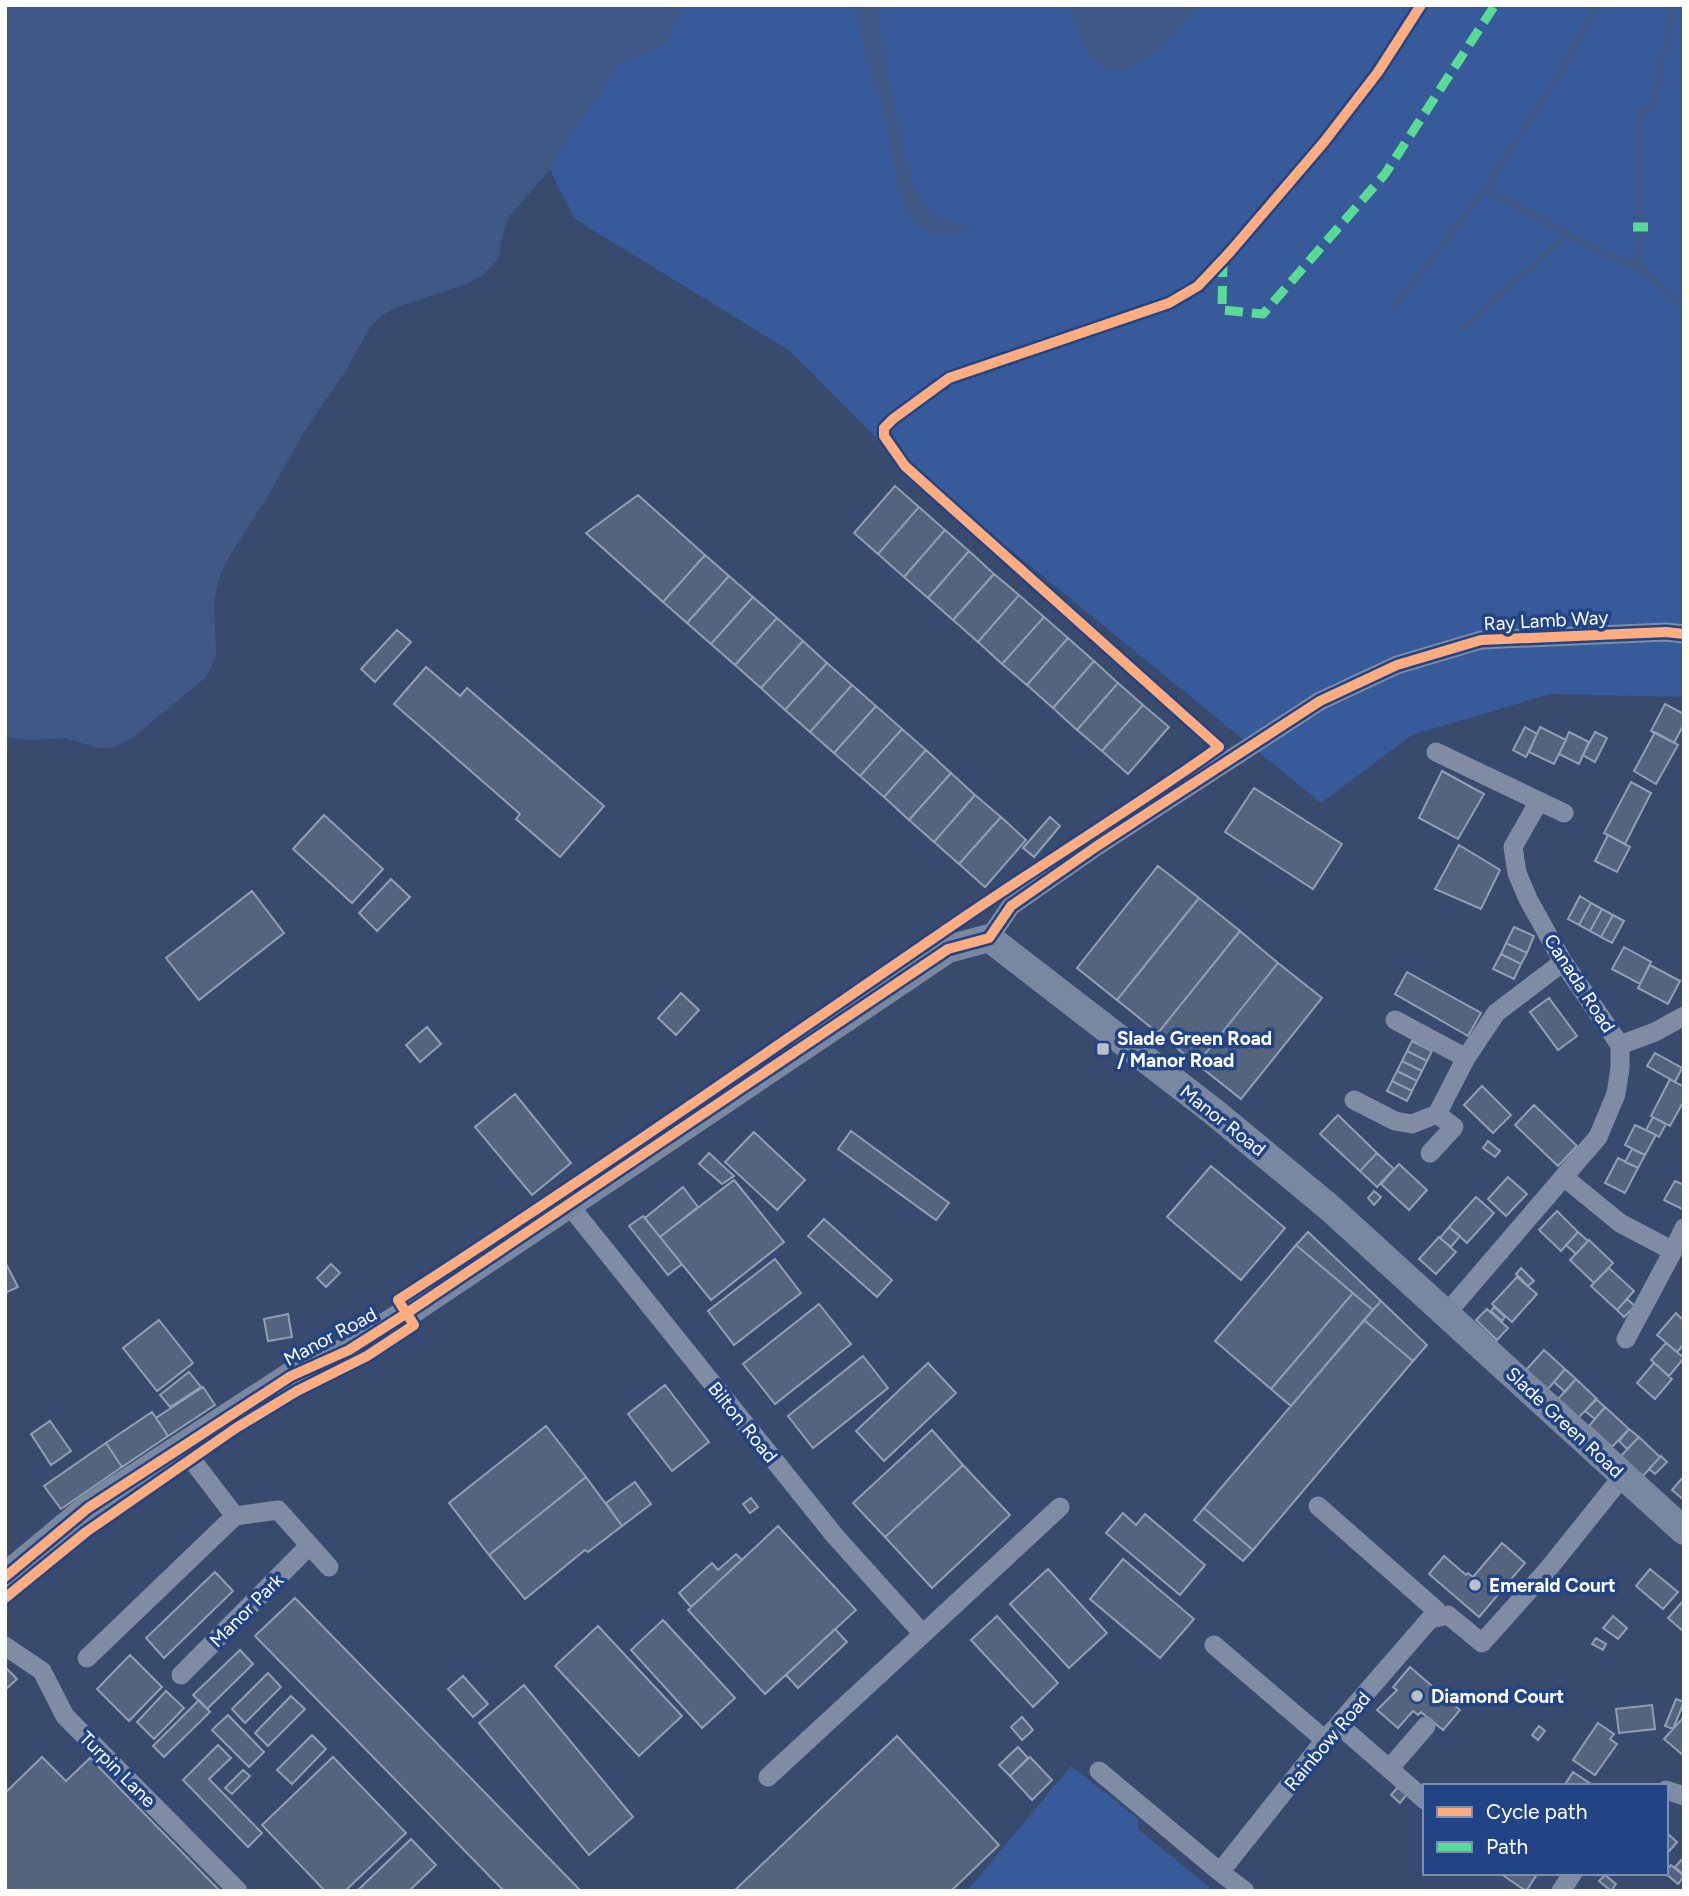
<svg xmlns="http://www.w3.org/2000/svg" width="1689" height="1896" viewBox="0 0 1689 1896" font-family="Figtree,sans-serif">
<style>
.green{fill:#365a9a}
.water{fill:#405886}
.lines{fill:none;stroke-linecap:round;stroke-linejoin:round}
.stream{stroke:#405886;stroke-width:6}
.building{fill:#54637e;stroke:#929eb2;stroke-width:2}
.street{stroke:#7f8ca4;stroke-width:19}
.secondary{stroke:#7a87a0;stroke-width:28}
.quiet{stroke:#5adb95;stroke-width:9;stroke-dasharray:18 9;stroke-linecap:butt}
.cycleway-casing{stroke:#224484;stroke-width:15}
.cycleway{stroke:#ffac80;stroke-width:10}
.poi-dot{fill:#b9c0cc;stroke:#224484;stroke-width:2.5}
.labels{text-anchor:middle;stroke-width:7;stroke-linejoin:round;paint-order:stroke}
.street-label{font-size:19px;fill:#fff;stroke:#224484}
.poi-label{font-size:19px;font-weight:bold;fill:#fff;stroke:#224484;text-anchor:start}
</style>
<rect width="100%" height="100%" fill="#384b6e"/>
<path class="green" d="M333,5H1684V697L1550,694L1412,735L1321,803L887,449L790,351L575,219L550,170L510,215L504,229L499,256L492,266L481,276L463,285L394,308L380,317L369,329L344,373L303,433L269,494L225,563L218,582L214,601L216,657L206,677L132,738L114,747L99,748L65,738L29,740L5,736V372Z
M1071,1766L1138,1819V1829L1214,1891H967Z"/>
<path class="water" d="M5,5H684L667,40L656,49L626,60L615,68L601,94L575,128L550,170L510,215L504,229L499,256L492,266L481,276L463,285L394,308L380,317L369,329L344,373L303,433L269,494L225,563L218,582L214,601L216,657L206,677L132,738L114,747L99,748L65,738L29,740L5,736Z
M858,5H877C882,43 889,81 898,118C904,149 908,185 930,210C941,222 959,224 974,227C954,235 932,242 915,223C897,202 894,152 887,125C878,86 859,46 858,5Z
M1070,5H1198C1177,31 1123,100 1091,56C1080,42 1076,22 1070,5Z"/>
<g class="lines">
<path class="stream" d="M1485,189L1602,252L1638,266L1684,307
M1638,266L1641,219V113L1653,106L1674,5
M1391,312L1485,189L1563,69L1597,5
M1463,328L1569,233"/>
</g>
<path class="building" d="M895,486L919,507L878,554L854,533Z
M638,495L705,555L663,602L586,533Z
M919,507L945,530L904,577L878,554Z
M945,530L969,551L928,598L904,577Z
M969,551L994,574L953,620L928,598Z
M705,555L729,576L687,623L663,602Z
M994,574L1019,595L978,642L953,620Z
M729,576L753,597L711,644L687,623Z
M1019,595L1044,617L1002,664L978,642Z
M753,597L777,618L735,665L711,644Z
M1044,617L1068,638L1027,685L1002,664Z
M777,618L803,641L761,688L735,665Z
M397,630L411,642L375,682L361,669Z
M1068,638L1094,661L1053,708L1027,685Z
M803,641L827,663L785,710L761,688Z
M1094,661L1118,683L1077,730L1053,708Z
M827,663L852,685L810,732L785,710Z
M426,667L460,696L467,688L604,806L560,857L516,819L520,814L394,704Z
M1118,683L1143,705L1102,751L1077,730Z
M852,685L876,706L834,753L810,732Z
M1665,704L1684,714V724L1674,743L1651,731Z
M1143,705L1169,727L1128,774L1102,751Z
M876,706L902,729L860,776L834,753Z
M1525,727L1537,734L1526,757L1513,750Z
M1540,727L1566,740L1554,764L1529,752Z
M902,729L926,750L884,797L860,776Z
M1569,732L1589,742L1579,764L1559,754Z
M1595,732L1607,738L1595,762L1583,755Z
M1655,732L1678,745L1656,784L1634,771Z
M926,750L951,773L909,820L884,797Z
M1442,771L1484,794L1458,839L1419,818Z
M951,773L975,795L934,842L909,820Z
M1631,782L1651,793L1625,844L1604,833Z
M1254,788L1342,844L1313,889L1225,832Z
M975,795L1001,817L959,864L934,842Z
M324,815L383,869L352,903L293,849Z
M1001,817L1026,840L985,887L959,864Z
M1050,817L1060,826L1034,857L1023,848Z
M1608,835L1630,847L1617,872L1595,861Z
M1459,845L1500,870L1481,909L1435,889Z
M1158,866L1199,898L1117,1000L1077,968Z
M391,879L410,897L377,931L359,913Z
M252,891L284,933L199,1000L166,958Z
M1580,896L1591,903L1579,925L1568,919Z
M1199,898L1240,931L1158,1033L1117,1000Z
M1591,903L1602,909L1590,931L1579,925Z
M1602,909L1613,915L1601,937L1590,931Z
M1613,915L1624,921L1612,943L1601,937Z
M1514,927L1534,936L1527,953L1506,943Z
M1240,931L1278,963L1197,1064L1158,1033Z
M1506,943L1527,953L1521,964L1501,954Z
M1624,947L1651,962L1640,984L1612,969Z
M1501,954L1521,964L1514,979L1493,969Z
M1278,963L1322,998L1241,1099L1197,1064Z
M1650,965L1680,981L1668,1004L1638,988Z
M1407,972L1481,1013L1468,1036L1395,994Z
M681,993L699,1010L676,1035L658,1018Z
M1549,998L1577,1036L1558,1050L1530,1012Z
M427,1027L441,1044L420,1062L406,1045Z
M1412,1041L1432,1051L1427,1061L1407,1051Z
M1407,1051L1427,1061L1422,1071L1402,1061Z
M1655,1053L1682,1068L1675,1082L1647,1066Z
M1402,1061L1422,1071L1417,1081L1397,1071Z
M1397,1071L1417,1081L1412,1091L1392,1081Z
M1670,1079L1684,1087V1101L1670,1126L1651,1116Z
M1392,1081L1412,1091L1407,1101L1387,1091Z
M1482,1086L1511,1115L1493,1133L1464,1105Z
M515,1094L571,1163L532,1195L475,1127Z
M1534,1105L1577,1146L1558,1166L1515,1125Z
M1338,1115L1377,1153L1360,1171L1320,1134Z
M1653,1117L1666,1124L1659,1137L1646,1130Z
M1635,1125L1656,1135L1645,1155L1625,1145Z
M851,1131L949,1203L936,1220L838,1149Z
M754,1132L805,1180L777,1210L725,1162Z
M1488,1141L1500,1151L1495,1157L1483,1148Z
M1632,1149L1645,1155L1638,1168L1625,1162Z
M709,1153L734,1176L722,1184L699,1164Z
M1377,1153L1394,1169L1377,1187L1360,1171Z
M1618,1158L1638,1168L1625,1193L1605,1183Z
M1399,1164L1427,1190L1409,1210L1381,1184Z
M1211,1166L1285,1228L1241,1280L1167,1217Z
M1508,1177L1527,1194L1506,1216L1488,1199Z
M734,1180L784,1242L711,1300L660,1237Z
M1675,1181L1684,1185V1210L1664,1200Z
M683,1187L698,1207L660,1237L645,1218Z
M1374,1191L1381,1197L1374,1205L1368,1198Z
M1476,1197L1494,1213L1467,1243L1449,1227Z
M1557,1211L1578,1232L1561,1251L1539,1230Z
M643,1216L682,1264L668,1275L629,1226Z
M824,1219L892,1280L877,1297L808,1236Z
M1449,1227L1460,1236L1451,1247L1440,1238Z
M1308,1232L1381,1301L1373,1310L1296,1245Z
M1578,1232L1588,1241L1576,1254L1566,1245Z
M1439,1237L1456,1252L1436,1274L1419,1259Z
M1589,1240L1613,1263L1594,1283L1570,1260Z
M1296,1245L1353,1293L1271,1389L1215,1341Z
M775,1259L801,1293L734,1345L708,1311Z
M5,1262L18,1287L5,1293Z
M331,1264L340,1273L326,1287L317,1278Z
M1521,1268L1534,1281L1528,1286L1516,1274Z
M1609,1268L1634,1291L1617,1310L1591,1286Z
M1517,1277L1537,1294L1512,1322L1492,1304Z
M1353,1293L1373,1310L1291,1406L1271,1389Z
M1627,1299L1635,1306L1624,1317L1617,1310Z
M1381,1301L1427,1345L1413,1361L1364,1320Z
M819,1304L851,1344L775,1404L743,1364Z
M1494,1307L1505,1317L1502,1321L1491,1311Z
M1487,1309L1508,1328L1497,1340L1476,1320Z
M1676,1313L1684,1321V1344L1677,1352L1657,1335Z
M288,1314L292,1337L268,1341L264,1319Z
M159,1320L193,1363L157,1391L123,1348Z
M1364,1320L1413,1361L1253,1550L1204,1508Z
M1666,1343L1684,1358L1669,1376L1651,1360Z
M1544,1350L1565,1369L1548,1389L1526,1370Z
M863,1356L888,1388L813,1448L788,1416Z
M928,1363L956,1393L884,1461L856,1431Z
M1654,1363L1672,1379L1655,1399L1637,1383Z
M1565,1369L1576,1379L1565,1392L1554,1382Z
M189,1372L201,1387L170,1407L160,1395Z
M1576,1379L1597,1399L1578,1418L1558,1399Z
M665,1385L709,1442L672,1471L628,1414Z
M203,1387L215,1405L168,1436L156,1418Z
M1596,1399L1605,1407L1595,1419L1585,1411Z
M1605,1407L1629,1429L1612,1447L1589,1426Z
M152,1412L168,1436L122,1467L106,1443Z
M50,1421L71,1451L51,1465L31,1434Z
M546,1426L586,1477L489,1555L449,1503Z
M1629,1429L1639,1437L1627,1449L1619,1441Z
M932,1430L963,1465L885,1537L853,1503Z
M1639,1437L1660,1457L1642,1477L1620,1457Z
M106,1443L122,1467L61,1509L44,1486Z
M1661,1456L1667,1462L1655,1474L1649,1469Z
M963,1465L1010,1515L932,1588L885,1537Z
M1684,1476V1500L1672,1490Z
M586,1477L622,1526L588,1552L585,1550L525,1599L489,1555Z
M635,1482L651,1504L622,1526L606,1503Z
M751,1498L758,1507L750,1513L743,1504Z
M1204,1508L1253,1550L1243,1561L1194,1520Z
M1123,1513L1136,1525L1145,1514L1205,1565L1180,1595L1106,1533Z
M778,1526L856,1610L765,1694L688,1610Z
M1502,1543L1525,1563L1479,1617L1429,1574L1444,1556L1466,1575L1468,1573L1473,1577Z
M736,1554L742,1560L691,1607L679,1593L712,1563L718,1570Z
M1123,1559L1194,1619L1160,1658L1090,1599Z
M1048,1569L1107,1633L1069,1668L1010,1604Z
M1650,1569L1678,1592L1663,1609L1636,1586Z
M215,1572L233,1591L164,1658L146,1638Z
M295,1598L581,1891H504L255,1636Z
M1683,1601L1684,1602V1632L1668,1618Z
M997,1616L1058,1683L1033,1707L971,1640Z
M1613,1616L1627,1628L1618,1639L1603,1628Z
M663,1620L735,1698L702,1728L631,1650Z
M598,1626L682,1716L639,1756L555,1666Z
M835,1629L847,1642L798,1688L786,1675Z
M1596,1638L1606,1644L1603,1650L1592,1644Z
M240,1650L253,1664L207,1709L193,1695Z
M130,1655L162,1687L129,1721L97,1689Z
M5,1667L17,1679L5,1690Z
M1410,1667L1460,1710L1443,1730L1421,1712L1418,1715L1413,1711L1398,1728L1377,1710L1397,1690L1393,1687Z
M268,1673L281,1687L245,1723L232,1709Z
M463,1676L488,1704L473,1717L448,1689Z
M524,1685L633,1817L589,1855L479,1723Z
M166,1691L184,1708L154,1739L137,1722Z
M291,1696L305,1709L268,1746L255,1733Z
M1676,1699L1684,1702L1673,1729L1665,1726Z
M199,1700L210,1712L164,1757L153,1746Z
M1652,1705L1655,1729L1619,1733L1616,1709Z
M228,1715L264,1752L249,1767L212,1730Z
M1022,1717L1033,1730L1022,1740L1011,1727Z
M1682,1719L1684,1721V1756L1664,1739Z
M1598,1723L1614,1734L1610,1739L1617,1744L1595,1775L1573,1760Z
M1539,1726L1545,1731L1538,1740L1532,1735Z
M312,1735L326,1749L292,1784L277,1770Z
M897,1736L999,1845L951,1891H734Z
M218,1745L231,1758L209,1779L262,1833L248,1847L183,1780Z
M1018,1747L1028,1758L1010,1776L999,1765Z
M42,1757L66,1781L90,1758L220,1891H5V1793Z
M333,1757L406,1833L345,1891H325L262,1825Z
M1030,1757L1052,1780L1032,1800L1010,1776Z
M243,1770L250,1776L232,1794L225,1788Z
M1573,1772L1594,1786H1564Z
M1398,1787L1407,1794L1400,1803L1391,1795Z
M1666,1832L1677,1842L1666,1855Z
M411,1839L436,1865L409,1891H357Z
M1684,1857V1875L1675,1867Z
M1671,1865L1684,1876L1678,1884L1665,1873Z
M1506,1873H1538L1526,1891L1504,1876Z
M1605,1875L1616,1884L1611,1891L1599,1881Z"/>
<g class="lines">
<path class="street" d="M1436,752L1564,813
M989,938L1011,906L1097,846L1320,701L1397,665L1481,640L1666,632L1684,634
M1395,1020L1466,1058
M1620,1045L1655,1032L1684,1016
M1354,1100L1395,1121L1412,1124L1437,1114
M1430,1153L1454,1127L1437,1114L1466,1058L1496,1013L1563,962
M1565,1178L1620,1223L1673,1251L1626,1339
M569,1205L835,1536L923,1634L1060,1507
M1673,1251L1684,1228
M1446,1314L1598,1137L1616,1094L1620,1068V1045L1563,962L1528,899L1517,873L1513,847L1539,801
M182,1447L235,1516L278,1510L329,1567
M1318,1506L1436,1610L1439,1617
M1214,1645L1325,1740
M5,1646L42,1671L65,1716L238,1891
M87,1658L235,1516
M181,1675L310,1545
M1339,1725L1425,1800
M1389,1769L1426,1726
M1099,1771L1220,1872L1245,1891
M768,1777L923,1634
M1666,1790L1684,1796
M1220,1872L1325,1740L1430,1619L1448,1615L1482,1643L1549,1568L1622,1477
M1561,1891L1573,1873"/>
<path class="secondary" d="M5,1577L88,1508L182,1447L291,1376L349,1350L407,1313L948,949L989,938L1214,1112L1330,1208L1684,1531"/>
<path class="quiet" d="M1633,227H1648
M1223,259L1222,310L1263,314L1385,174L1495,5"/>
<g class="cycleway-casing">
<path id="cycleway" d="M5,1577L88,1508L182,1447L291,1376L349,1350L407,1313L948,949L989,938L1011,906L1097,846L1320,701L1397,665L1481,640L1666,632L1684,634
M5,1598L86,1532L236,1428L297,1391L367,1356L414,1325L398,1300C589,1177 776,1046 963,918C1048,860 1135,807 1219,747L905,466L884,436V428L893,419L949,378L1169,303L1198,286L1230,252L1324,142L1378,72L1421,5"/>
</g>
<use href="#cycleway" class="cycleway"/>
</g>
<g class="poi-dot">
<rect x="1096" y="1042" width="14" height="14" rx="3.5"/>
<circle cx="1475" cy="1585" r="7"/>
<circle cx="1417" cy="1696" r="7"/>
</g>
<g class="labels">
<g class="street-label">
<text transform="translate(1546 620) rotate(-3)" y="7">Ray Lamb Way</text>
<text transform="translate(1580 983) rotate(57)" y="7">Canada Road</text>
<text transform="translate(1223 1120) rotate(38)" y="7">Manor Road</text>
<text transform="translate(330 1336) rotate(-28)" y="7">Manor Road</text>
<text transform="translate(743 1422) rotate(51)" y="7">Bilton Road</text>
<text transform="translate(1565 1422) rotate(43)" y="7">Slade Green Road</text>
<text transform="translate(246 1610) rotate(-45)" y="7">Manor Park</text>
<text transform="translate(1327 1741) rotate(-50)" y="7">Rainbow Road</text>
<text transform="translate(118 1769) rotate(45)" y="7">Turpin Lane</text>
</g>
<g class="poi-label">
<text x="1117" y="1045">Slade Green Road<tspan x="1117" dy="22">/ Manor Road</tspan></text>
<text x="1489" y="1592">Emerald Court</text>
<text x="1431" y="1703">Diamond Court</text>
</g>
</g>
<rect width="1689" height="1896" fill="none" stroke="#ffffff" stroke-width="14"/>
<rect x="1423" y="1784" width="245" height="91" fill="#224484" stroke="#7a8fb5" stroke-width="2"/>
<rect x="1437" y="1807" width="35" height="10" fill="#ffac80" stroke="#7a8fb5" stroke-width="2"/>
<text x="1486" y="1819" font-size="21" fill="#ffffff">Cycle path</text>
<rect x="1437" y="1842" width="35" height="10" fill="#5adb95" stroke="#7a8fb5" stroke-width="2"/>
<text x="1486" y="1854" font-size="21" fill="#ffffff">Path</text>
</svg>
